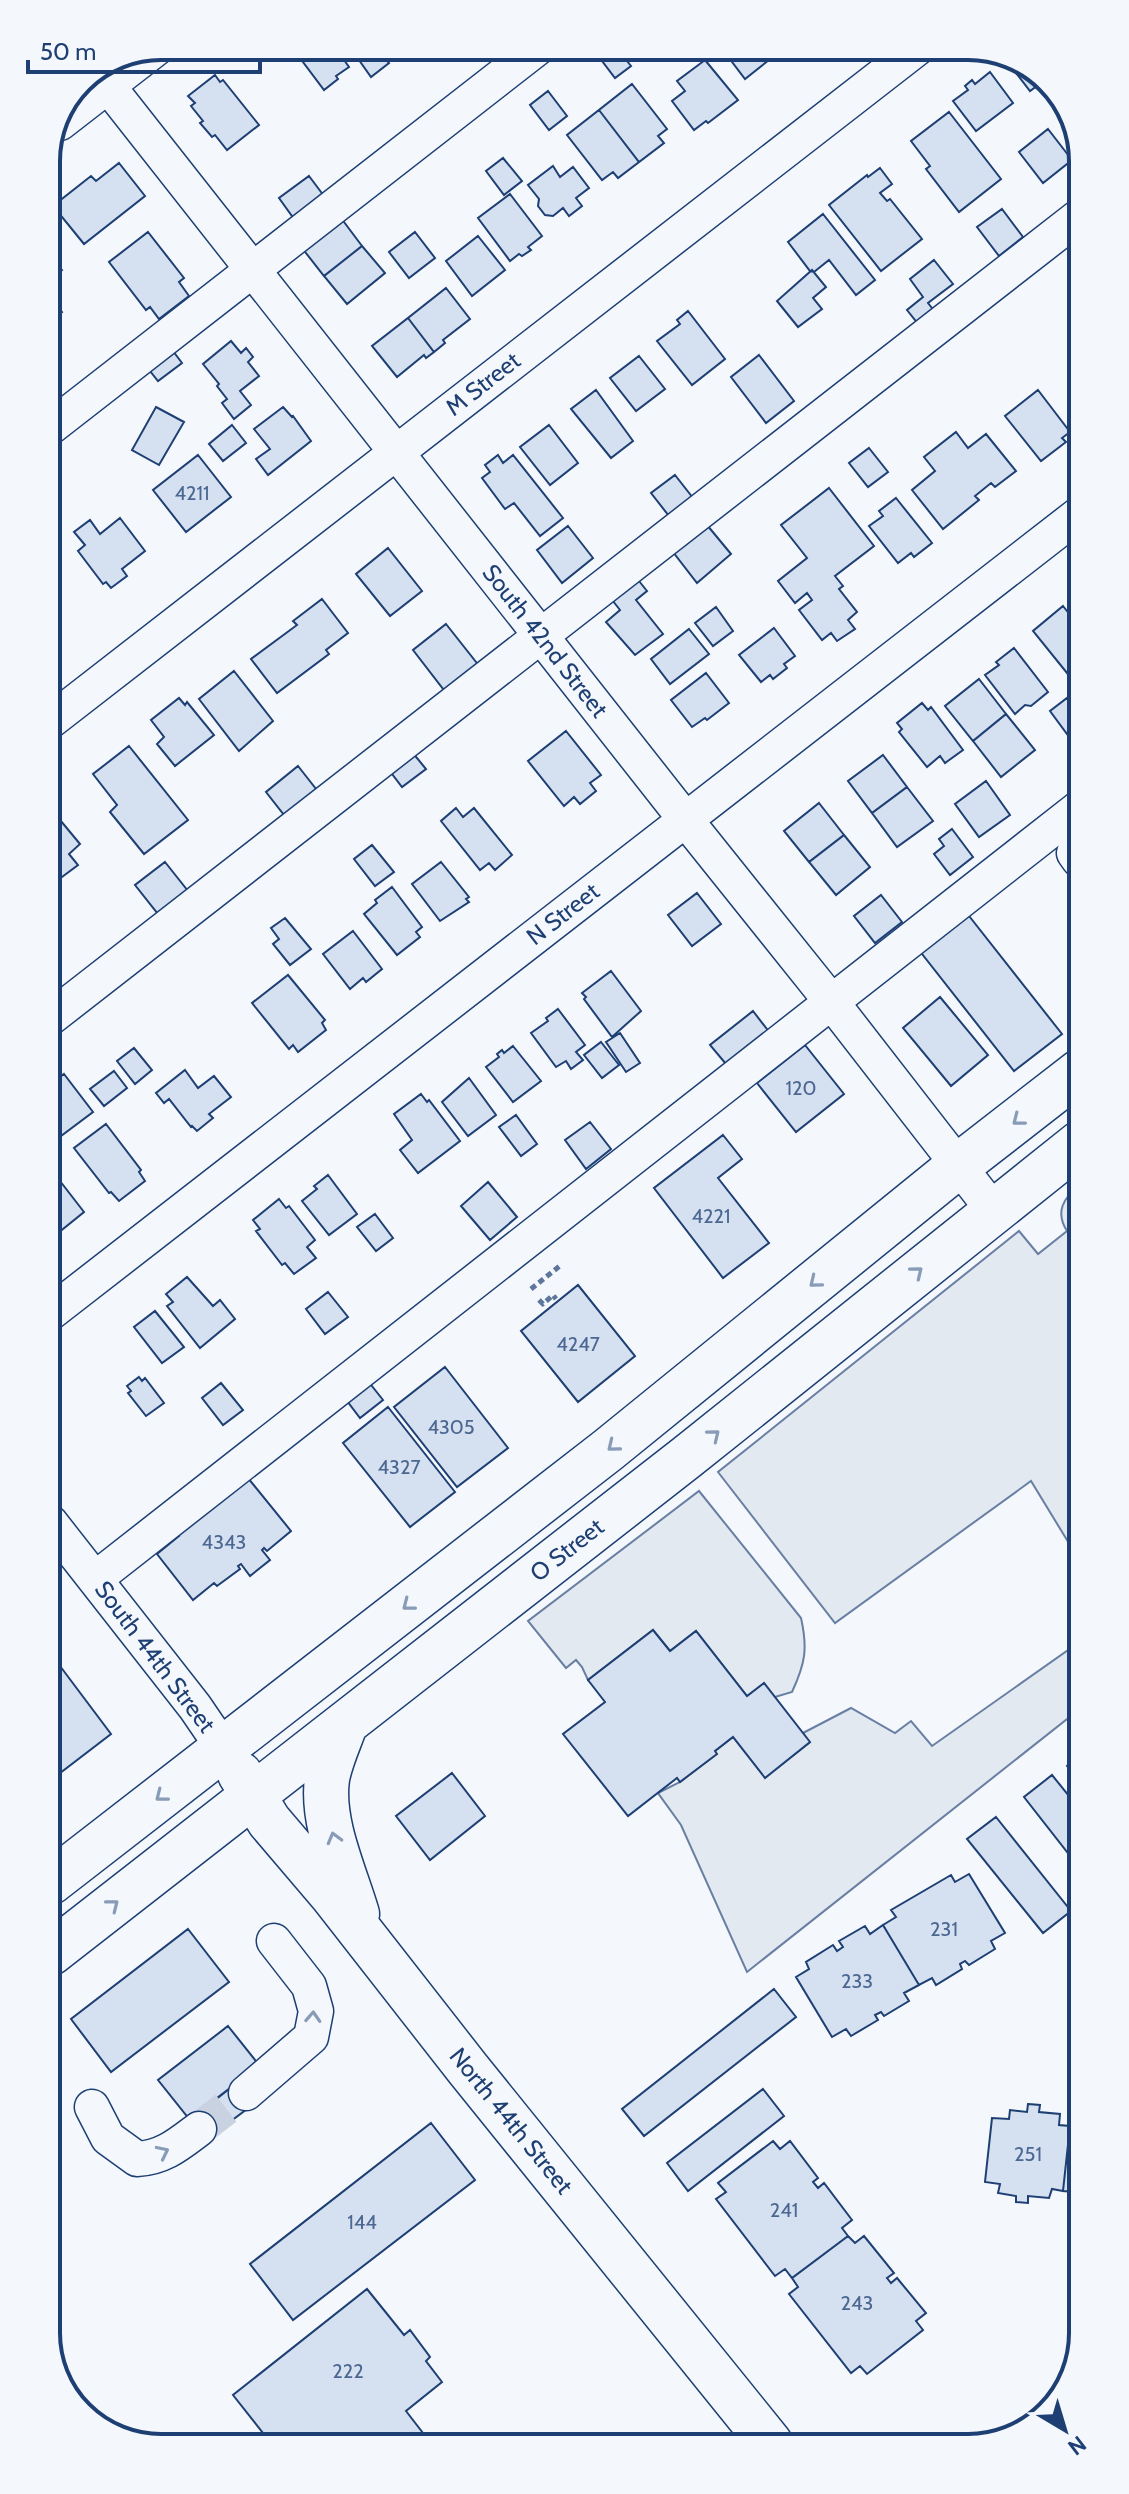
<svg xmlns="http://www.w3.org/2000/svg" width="1129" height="2494" viewBox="0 0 1129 2494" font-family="Cabin,sans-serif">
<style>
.green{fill:#e3e9f0;stroke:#687fa3;stroke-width:2}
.building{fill:#d5e0f0;stroke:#1d3f73;stroke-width:2}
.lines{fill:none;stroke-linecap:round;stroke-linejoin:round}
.minor-tunnel{stroke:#c9d2e0;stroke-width:34;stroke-dasharray:34 17;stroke-linecap:butt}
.minor-casing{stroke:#1d3f73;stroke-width:37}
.major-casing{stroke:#1d3f73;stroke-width:47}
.path{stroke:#5e769c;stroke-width:5;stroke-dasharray:6 4;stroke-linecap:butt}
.minor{stroke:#f4f7fb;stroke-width:34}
.major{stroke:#f4f7fb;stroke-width:44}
.oneway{stroke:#889bb7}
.labels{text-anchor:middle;stroke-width:6;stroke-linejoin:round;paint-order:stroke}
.number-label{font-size:20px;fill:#4b6792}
.street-label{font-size:24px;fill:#1d3f73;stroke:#f4f7fb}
.rim{fill:none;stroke:#1d3f73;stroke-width:4}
</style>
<rect width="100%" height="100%" fill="#f4f7fb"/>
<path class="green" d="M1080,1185L1081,1563L1031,1481L835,1623L718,1472L1019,1231L1038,1254L1067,1231C1055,1212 1063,1198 1080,1185Z
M699,1491L801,1618C808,1649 805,1664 792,1692L775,1697L747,1696L696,1631L670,1651L653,1630L588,1680L582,1667L576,1660L566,1668L528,1621Z
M1081,1641V1708L747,1972L681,1825L658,1793L680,1782L716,1754L715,1751L733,1737L765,1777L809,1743L803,1733L851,1708L895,1733L911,1721L932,1746Z"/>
<path class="building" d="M291,46H342L337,50L349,67L336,76L338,79L324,90Z
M363,46H375L389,63L371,77L354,53Z
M606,46H615L631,66L615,78L596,53Z
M720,46H782L772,54L774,56L745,79Z
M784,46H807L793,57Z
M1008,58L1038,69L1045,80L1030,91L1006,60Z
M705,60L738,100L708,123L706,121L694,130L672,101L685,91L677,81Z
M990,72L1013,103L976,131L953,101L968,90L965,86L972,80L975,84Z
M215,75L220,82L223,80L259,125L227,150L215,135L212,137L200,123L203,121L191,106L195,103L188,96Z
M632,84L667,129L658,136L664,143L639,162L599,110Z
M548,91L567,116L549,130L530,105Z
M599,110L639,162L618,178L613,172L602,180L567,135Z
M949,112L1001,179L959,212L926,169L930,166L911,141Z
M1048,129L1072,160L1043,183L1019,152Z
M503,158L522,181L504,195L486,171Z
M119,163L145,196L84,244L53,206L91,176L96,181Z
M553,166L560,177L573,167L589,188L576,198L582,206L569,216L563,208L553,216L545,215L538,206L539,199L528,185Z
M880,168L892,184L880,193L887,201L890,199L922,239L881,271L829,205L867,175L868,177Z
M309,176L327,200L297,223L279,198Z
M510,194L542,236L528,247L531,250L522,256L519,254L510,261L478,218Z
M1002,209L1023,237L999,256L977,227Z
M823,214L875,280L856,295L829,260L814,272L810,271L788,242Z
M341,218L362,246L324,276L302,248Z
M148,232L184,278L179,282L189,296L159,319L150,307L146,310L109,262Z
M415,232L435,258L409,278L389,252Z
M478,236L505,270L472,296L446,261Z
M362,246L385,273L347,304L324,276Z
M46,250L62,270L47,282Z
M934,260L953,284L928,303L939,317L923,330L907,310L923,297L910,279Z
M812,270L826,287L813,298L822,309L798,327L777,301Z
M446,288L470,319L443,340L445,343L434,352L408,318Z
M47,293L62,312L47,324Z
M688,311L725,359L692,385L657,341L680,324L677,320Z
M408,318L434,352L426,358L424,355L397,377L372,346Z
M231,341L241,353L246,348L253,357L248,362L259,376L240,391L251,405L234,419L222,403L227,399L217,386L219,384L203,364Z
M47,343L59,360L47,370Z
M170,347L182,363L158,381L146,366Z
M759,355L794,401L766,423L731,377Z
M639,356L665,389L636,411L610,378Z
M596,390L633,441L611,458L571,409Z
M1038,390L1070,432L1062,438L1066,442L1041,461L1005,416Z
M156,407L184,422L159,465L132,450Z
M283,407L292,417L293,416L311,441L268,475L256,459L270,449L254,429Z
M232,425L246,443L223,461L209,444Z
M549,425L578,463L550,485L520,447Z
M956,432L968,448L986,434L1016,471L995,487L991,483L975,496L979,500L943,529L912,490L935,471L924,457Z
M869,448L888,472L868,487L849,463Z
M198,455L231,497L186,532L153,490Z
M498,455L503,463L513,455L563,518L540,536L514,503L505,509L482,478L490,472L485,465Z
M675,475L693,498L669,516L651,493Z
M829,488L874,546L835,576L843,586L839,589L857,612L848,620L855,629L837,641L831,633L822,640L799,610L812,600L807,593L795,603L778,581L807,558L781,525Z
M896,498L932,543L914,557L911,553L898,563L869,526L883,516L879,511Z
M120,518L145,551L122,569L127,576L111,588L106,582L103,584L78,551L85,545L74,532L90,520L100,534Z
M707,525L731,554L697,583L673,552Z
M568,526L593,558L562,583L537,550Z
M388,548L422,591L390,616L356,574Z
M635,576L647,591L636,600L663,634L635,655L606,622L620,610L609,596Z
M322,599L348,633L326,650L329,654L277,693L251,659L297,625L293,621Z
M1063,606L1078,625V664L1067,673L1033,631Z
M716,607L733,631L713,646L695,623Z
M446,624L480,667L447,694L413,650Z
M774,628L795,656L784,664L787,668L773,679L770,675L761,682L739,655Z
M689,629L709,654L670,684L651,659Z
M1014,648L1048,692L1031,706L1025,705L1015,714L985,675L999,665L996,662Z
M234,671L273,721L239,751L199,699Z
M706,673L729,703L707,720L705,718L692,727L671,700Z
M979,679L1006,714L973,741L945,706Z
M179,698L185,705L187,702L214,735L175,766L157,744L164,737L151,720Z
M1067,698L1078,713V725L1067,734L1050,711Z
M922,703L928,710L931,707L963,750L945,763L940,756L927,767L899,732L902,729L897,723Z
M1006,714L1035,750L1001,777L973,741Z
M566,731L601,775L590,783L596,791L580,804L574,797L564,806L528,761Z
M129,746L188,820L144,854L110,812L117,805L93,774Z
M412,752L426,769L402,787L389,770Z
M883,755L907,787L872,813L848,781Z
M298,766L320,794L288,820L266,792Z
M986,781L1010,815L979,837L955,804Z
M907,787L933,821L897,847L872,813Z
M819,803L844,835L809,862L784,831Z
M456,808L463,817L474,808L512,855L495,870L489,863L480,870L441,821Z
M48,809H51L80,844L69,854L78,865L58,880L48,868Z
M952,829L973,857L950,875L934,854L944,846L939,839Z
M844,835L870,867L836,895L809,862Z
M372,845L394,872L375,886L354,859Z
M165,862L192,896L162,919L135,885Z
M441,862L469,897L466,899L469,902L440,921L412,884Z
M392,887L422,927L416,932L420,937L397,955L364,914L377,903L375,900Z
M697,893L721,924L692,946L668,915Z
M881,895L902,922L875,943L854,916Z
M962,907L1062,1034L1014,1071L915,945Z
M285,918L311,949L290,965L273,944L279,939L271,928Z
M353,931L382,969L366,982L363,978L350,989L323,954Z
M611,971L641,1011L612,1037L584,999L586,997L582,993Z
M288,975L325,1020L322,1023L326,1030L298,1052L293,1045L289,1049L252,1003Z
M940,997L988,1055L951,1086L903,1028Z
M558,1009L585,1045L576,1052L583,1060L571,1069L566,1061L556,1067L531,1033L548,1021L546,1018Z
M753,1011L773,1037L731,1070L710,1045Z
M620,1033L640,1063L626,1072L606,1042Z
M601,1042L619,1065L602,1078L584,1055Z
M805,1045L844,1094L796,1132L757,1083Z
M513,1046L541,1081L513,1102L486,1067L499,1057L497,1054L502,1050L504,1053Z
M134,1048L152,1070L135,1084L117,1061Z
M185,1070L198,1088L214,1076L231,1097L209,1114L213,1118L197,1131L192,1126L191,1127L169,1099L164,1103L156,1093Z
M114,1071L127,1088L104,1106L90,1089Z
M64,1074L93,1112L49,1145V1085Z
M469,1078L496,1115L468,1136L442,1102Z
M421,1094L427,1102L429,1100L460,1141L418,1173L400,1150L412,1140L394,1114Z
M516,1115L537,1144L521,1156L499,1127Z
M590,1122L611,1149L586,1169L565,1140Z
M106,1124L141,1170L139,1172L145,1181L119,1201L111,1192L109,1193L74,1148Z
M723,1135L742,1159L718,1178L769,1243L723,1278L654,1188Z
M51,1175L57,1183L60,1181L84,1212L58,1233L49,1221V1177Z
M328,1175L357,1214L329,1235L302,1201L317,1189L314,1186Z
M488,1182L517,1217L490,1240L461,1206Z
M279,1199L286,1208L289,1206L315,1240L307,1247L316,1258L294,1274L285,1263L282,1265L256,1231L260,1229L253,1220Z
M375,1214L393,1238L376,1251L357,1227Z
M187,1277L213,1306L220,1300L235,1319L200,1348L167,1306L173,1302L166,1294Z
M578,1285L635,1356L578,1402L521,1331Z
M328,1292L348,1317L325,1334L306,1309Z
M155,1311L184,1347L162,1363L134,1327Z
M445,1367L508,1448L457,1487L394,1407Z
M364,1376L383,1400L360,1418L341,1393Z
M139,1377L142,1381L145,1378L164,1403L146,1416L128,1393L131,1391L127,1386Z
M221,1383L243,1410L223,1425L202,1398Z
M388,1407L455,1492L410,1527L343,1443Z
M248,1478L291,1531L267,1551L264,1548L262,1550L270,1560L250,1576L241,1564L238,1566L240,1569L217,1586L214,1583L193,1600L157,1554L179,1536L177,1534Z
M653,1630L670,1651L696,1631L747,1696L764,1683L810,1742L765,1778L733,1737L715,1751L717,1754L680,1782L677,1778L628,1816L563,1734L605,1702L588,1680Z
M60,1666L111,1734L51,1780L50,1673Z
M1081,1754V1784L1067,1766Z
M452,1773L485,1816L430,1860L396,1816Z
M1052,1775L1082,1812V1871L1024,1797Z
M996,1817L1071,1911L1043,1933L967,1839Z
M969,1874L1005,1933L991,1941L995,1949L969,1965L965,1961L960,1964L962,1969L936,1985L932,1978L919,1985L883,1925L896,1917L891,1910L951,1875L955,1882Z
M883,1925L919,1985L904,1993L909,2001L884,2016L881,2012L875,2015L878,2020L851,2036L846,2029L832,2037L796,1977L809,1969L806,1962L833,1945L837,1951L843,1947L839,1941L865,1926L870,1934Z
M188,1929L229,1982L111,2072L71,2019Z
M774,1989L796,2017L644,2136L622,2109Z
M228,2026L259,2065L190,2120L158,2080Z
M238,2082L255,2103L207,2139L191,2118Z
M763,2089L784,2116L688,2191L667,2163Z
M1028,2104L1040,2105L1039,2112L1060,2114L1059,2125L1070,2126L1063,2191L1052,2189L1049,2198L1028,2196V2203L1016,2202V2196L998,2193L1000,2184L985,2182L992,2118L1009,2119L1010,2110L1027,2112Z
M1082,2119L1083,2203L1074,2202L1075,2192L1063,2191L1070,2126L1081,2127Z
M431,2123L475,2180L293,2320L250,2264Z
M773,2141L780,2149L790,2141L818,2178L813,2182L818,2188L824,2183L852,2220L842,2228L848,2236L792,2278L785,2269L775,2276L716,2199L726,2192L718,2183Z
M848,2236L855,2243L864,2236L894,2273L887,2278L891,2283L897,2278L926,2313L916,2321L923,2330L867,2374L860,2366L851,2373L789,2294L798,2287L792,2278Z
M367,2289L404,2335L410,2330L430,2357L426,2361L442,2382L406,2411L433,2446L274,2447L233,2395Z"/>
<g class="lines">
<path class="minor-tunnel" d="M199,2129L246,2093"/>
<g class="minor-casing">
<path id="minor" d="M97,72L685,819L830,1000L993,1210
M60,123L158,47
M47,430L540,46
M48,723L920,46
M1074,853L1079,860
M49,1019L1077,218
M49,1314L1078,515
M50,1522L195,1707L223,1748
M95,1579L1079,808
M246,2093L311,2037L316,2011L309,1986L274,1941
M92,2107L108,2138L137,2159C163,2158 179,2144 199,2129"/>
</g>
<g class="major-casing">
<path id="major" d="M345,1725C339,1742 330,1761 327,1779C321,1823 345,1873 357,1914
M240,1774L269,1821L332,1895L468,2069L770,2443
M51,1882L608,1450L958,1166L1079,1072
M51,1953L687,1457L1080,1143"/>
</g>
<path class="path" d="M531,1289L561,1265
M539,1300L543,1304L553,1295L556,1299"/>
<use href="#minor" class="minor"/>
<use href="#major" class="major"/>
</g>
<defs><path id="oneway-chevron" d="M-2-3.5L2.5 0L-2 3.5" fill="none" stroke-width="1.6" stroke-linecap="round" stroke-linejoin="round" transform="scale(2)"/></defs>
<g class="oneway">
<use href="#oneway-chevron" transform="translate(1018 1120) rotate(142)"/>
<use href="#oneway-chevron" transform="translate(917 1272) rotate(-39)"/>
<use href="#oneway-chevron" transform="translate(815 1282) rotate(141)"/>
<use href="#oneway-chevron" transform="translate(714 1435) rotate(-39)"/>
<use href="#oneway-chevron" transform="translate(613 1446) rotate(141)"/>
<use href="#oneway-chevron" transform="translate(408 1605) rotate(142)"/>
<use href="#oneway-chevron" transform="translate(161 1796) rotate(142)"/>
<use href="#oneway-chevron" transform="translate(334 1838) rotate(-105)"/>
<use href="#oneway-chevron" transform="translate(113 1905) rotate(-38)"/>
<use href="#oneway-chevron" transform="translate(313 2017) rotate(-87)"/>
<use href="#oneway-chevron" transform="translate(163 2152) rotate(-26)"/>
</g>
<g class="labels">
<g class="number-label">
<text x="192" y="500">4211</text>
<text x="801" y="1095">120</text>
<text x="711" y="1223">4221</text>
<text x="578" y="1351">4247</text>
<text x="451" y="1434">4305</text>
<text x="399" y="1474">4327</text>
<text x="224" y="1549">4343</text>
<text x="944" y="1936">231</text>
<text x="857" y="1988">233</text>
<text x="1028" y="2161">251</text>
<text x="784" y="2217">241</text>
<text x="362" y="2229">144</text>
<text x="857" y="2310">243</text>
<text x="348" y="2378">222</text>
</g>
<g class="street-label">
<text transform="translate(483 384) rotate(-38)" y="8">M Street</text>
<text transform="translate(545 641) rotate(52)" y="8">South 42nd Street</text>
<text transform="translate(563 914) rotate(-38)" y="8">N Street</text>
<text transform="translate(567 1550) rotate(-38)" y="8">O Street</text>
<text transform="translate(155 1657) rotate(53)" y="8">South 44th Street</text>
<text transform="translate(511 2121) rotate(51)" y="8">North 44th Street</text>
</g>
</g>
<path d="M0 0H1129V2494H0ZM161 60H968A101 101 0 0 1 1069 161V2333A101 101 0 0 1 968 2434H161A101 101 0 0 1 60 2333V161A101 101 0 0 1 161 60Z" fill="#f4f7fb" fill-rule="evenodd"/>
<path class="rim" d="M161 60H968A101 101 0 0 1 1069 161V2333A101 101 0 0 1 968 2434H161A101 101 0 0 1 60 2333V161A101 101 0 0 1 161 60Z"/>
<g transform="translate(1065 2430) rotate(142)" stroke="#f4f7fb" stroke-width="6" paint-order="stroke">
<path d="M0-6L14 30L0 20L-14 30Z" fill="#1d3f73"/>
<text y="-12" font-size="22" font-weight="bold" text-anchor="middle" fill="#1d3f73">N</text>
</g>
<path d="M28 60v12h232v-12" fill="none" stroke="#1d3f73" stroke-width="4"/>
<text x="40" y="60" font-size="24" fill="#1d3f73" stroke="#f4f7fb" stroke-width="6" paint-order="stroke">50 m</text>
</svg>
